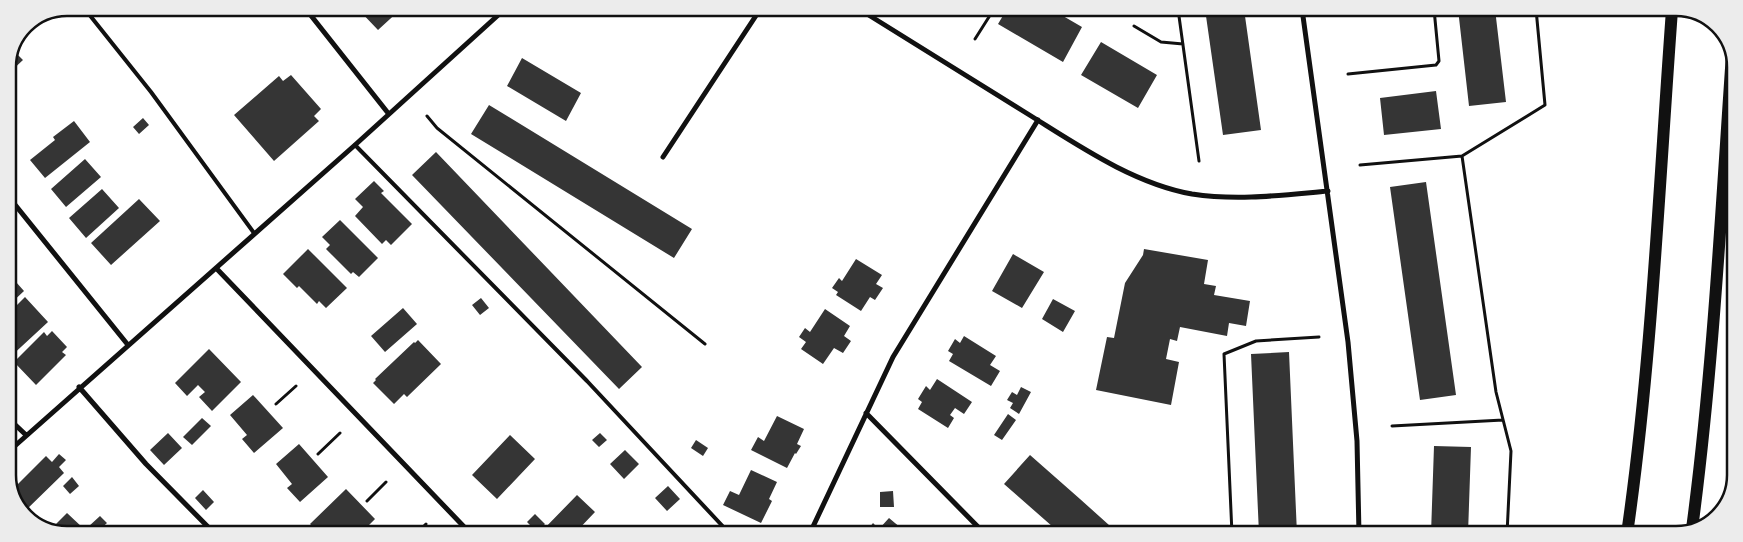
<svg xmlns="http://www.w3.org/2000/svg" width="1743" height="542" viewBox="0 0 1743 542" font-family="'Noto Sans',sans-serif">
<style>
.building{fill:#353535}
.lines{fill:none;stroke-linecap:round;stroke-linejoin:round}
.path{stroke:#111;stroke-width:3}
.service{stroke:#111;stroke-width:4}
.minor{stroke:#111;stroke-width:5}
.primary{stroke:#111;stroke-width:12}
.rim{fill:none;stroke:#111;stroke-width:2.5}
</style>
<rect width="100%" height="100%" fill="#fff"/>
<path class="building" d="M357,8H402L378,30Z
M1007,9H1051L1082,27L1063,62L998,24Z
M1205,9H1244L1261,130L1223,135Z
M1458,9H1495L1506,102L1469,106Z
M1101,42L1157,75L1138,108L1081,75Z
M14,51L23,60L8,74V67Z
M522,58L581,93L566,121L507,86Z
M291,75L321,109L314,116L319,121L274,161L234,115L279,76L283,81Z
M1436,91L1441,129L1384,135L1380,98Z
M489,105L692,229L674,258L471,134Z
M143,118L149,125L139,134L133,127Z
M74,121L90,142L45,178L30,160L55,140L53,137Z
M436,152L642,367L619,389L412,175Z
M85,159L101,177L66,207L51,189Z
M374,181L384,191L381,193L412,224L391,245L386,240L382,244L355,216L363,207L355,199Z
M1426,182L1456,395L1420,400L1390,187Z
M102,189L119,208L86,238L69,218Z
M139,199L160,221L111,265L91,243Z
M340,220L378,258L359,277L353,272L351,274L326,249L330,245L322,237Z
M308,249L347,288L326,308L319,301L317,304L299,286L297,288L283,274Z
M1144,249L1208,260L1204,284L1216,286L1214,295L1250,301L1246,326L1229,323L1227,336L1180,327L1177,341L1170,339L1166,359L1179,362L1171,405L1096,390L1107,337L1114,338L1125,283L1143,255Z
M1013,254L1044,272L1022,308L992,291Z
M856,259L882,275L876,284L883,288L875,300L870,297L861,311L836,295L838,292L832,288L839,278L842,281Z
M8,273L24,291L8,306Z
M25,297L48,322L8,359V314Z
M481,298L489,308L480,315L472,305Z
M1053,299L1075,311L1063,332L1042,319Z
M403,308L417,324L385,352L371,336Z
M825,309L850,326L844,336L851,341L843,353L834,348L823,364L801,349L806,342L799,337L805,328L810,332Z
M52,331L67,347L62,352L66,355L36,385L14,362L44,332L47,336Z
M964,336L996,356L990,365L1000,371L991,386L949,361L953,354L948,351L955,339L960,343Z
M418,340L441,364L407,397L404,394L394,404L373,383L376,380L375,379L414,342L415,343Z
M209,349L241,382L212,411L199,397L205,392L198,385L187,396L175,383Z
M1289,352L1297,534H1259L1251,354Z
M937,379L972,402L964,414L955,408L950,415L954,418L948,428L918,409L922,402L918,399L926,386L930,390Z
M1021,387L1031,392L1019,414L1010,408L1013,403L1007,400L1012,392L1017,395Z
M253,395L283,428L254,453L242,439L247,435L230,415Z
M1008,414L1016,420L1002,440L994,435Z
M777,416L804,429L797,444L801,446L796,454L795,453L787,468L751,450L758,437L764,441Z
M202,418L211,426L192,445L183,437Z
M168,433L182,448L164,465L150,450Z
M600,433L607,440L599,447L592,440Z
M510,435L535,459L497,499L472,475Z
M696,440L708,448L703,456L691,448Z
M299,444L328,477L300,502L287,488L292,484L276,464Z
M1434,446L1471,447L1468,534H1431Z
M625,450L639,464L624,479L610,464Z
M59,454L66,460L59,467L64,473L23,513L20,511L12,490L46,456L52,462Z
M1030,455L1080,499L1119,534H1061L1004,484Z
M751,470L777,482L769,499L772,501L761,523L723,505L730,491L739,495Z
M72,477L79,486L70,494L63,486Z
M668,486L680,499L667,511L655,498Z
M346,489L375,519L361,533H319L310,524Z
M203,490L214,502L206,510L195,498Z
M893,491L894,507H880V492Z
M577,495L595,512L575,533H540Z
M67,513L83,528L79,532H51L49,531Z
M535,514L545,524L537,532L527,522Z
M100,516L107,523L97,532H93L88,527Z
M889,518L907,533H868L866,532L873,523L879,529Z"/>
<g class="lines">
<path class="path" d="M1178,9L1199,161
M1134,26L1161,42L1183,44
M975,39L994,9
M1348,74L1436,65L1439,61L1434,9
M427,116L437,128L705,344
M1462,156L1496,392L1511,451L1507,534
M1360,165L1462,156L1545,105L1536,9
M276,404L296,386
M1392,426L1503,420
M318,454L340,433
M367,501L386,482
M417,533L426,524
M1232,534L1224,354L1256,341L1319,337"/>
<path class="service" d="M84,8L151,92L254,233
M355,145L587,381L729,533"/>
<path class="minor" d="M305,8L388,113
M859,9C914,43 968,77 1023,111C1075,143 1131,183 1192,194C1238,201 1283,195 1328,191
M1302,9L1348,342L1357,441L1359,534
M663,157L761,8
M8,196L128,345
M216,268L470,533
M79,387L146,464L214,533
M866,413L985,534
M8,418L26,435
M8,452L355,145L506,8
M810,533L893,357L1038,120"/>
<path class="primary" d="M1692,529C1713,371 1721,213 1732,54
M1627,534C1652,361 1659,185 1672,10"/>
</g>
<path d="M0 0H1743V542H0ZM67 16H1676A51 51 0 0 1 1727 67V475A51 51 0 0 1 1676 526H67A51 51 0 0 1 16 475V67A51 51 0 0 1 67 16Z" fill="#ececec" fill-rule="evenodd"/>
<path class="rim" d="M67 16H1676A51 51 0 0 1 1727 67V475A51 51 0 0 1 1676 526H67A51 51 0 0 1 16 475V67A51 51 0 0 1 67 16Z"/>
</svg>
